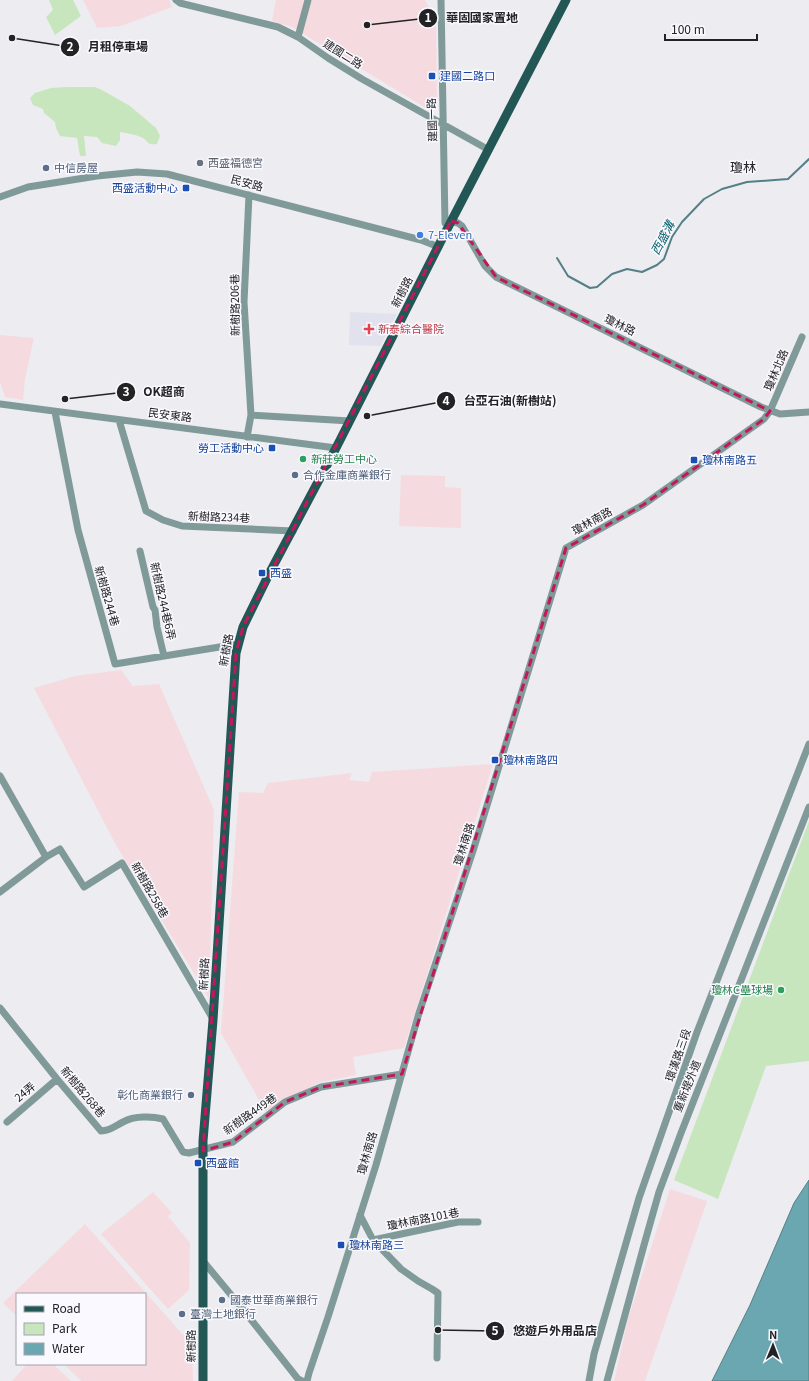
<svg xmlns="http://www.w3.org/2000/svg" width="809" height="1381" viewBox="0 0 809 1381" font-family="Georgia,'Noto Sans TC',serif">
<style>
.industrial{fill:#f5dbdf}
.built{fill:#e2e2ef}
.green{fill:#c8e6be}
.water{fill:#6aa7b1;stroke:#557f87}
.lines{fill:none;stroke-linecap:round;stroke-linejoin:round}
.stream{stroke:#557f87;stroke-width:2}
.minor{stroke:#809a99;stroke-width:7}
.major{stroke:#235756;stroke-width:9}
.marked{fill:none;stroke:#c2185b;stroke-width:3;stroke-dasharray:8 5;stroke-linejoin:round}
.transit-dot{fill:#1a4fb4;stroke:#f9f9ff;stroke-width:1.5}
.worship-dot{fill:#6b7280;stroke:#f9f9ff;stroke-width:1.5}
.service-dot{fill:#5c6f8a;stroke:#f9f9ff;stroke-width:1.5}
.shop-dot{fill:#3f7fe0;stroke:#f9f9ff;stroke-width:1.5}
.health-dot{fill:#e0444e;stroke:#f9f9ff;stroke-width:1.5}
.leisure-dot{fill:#2e9e5b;stroke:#f9f9ff;stroke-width:1.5}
.labels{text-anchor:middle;stroke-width:3;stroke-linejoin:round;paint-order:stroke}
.street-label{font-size:11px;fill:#232325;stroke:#f9f9ff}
.transit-label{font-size:11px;fill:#164399;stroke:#f9f9ff;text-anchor:start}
.worship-label{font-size:11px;fill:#5b616d;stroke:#f9f9ff;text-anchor:start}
.service-label{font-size:11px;fill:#4e5e75;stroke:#f9f9ff;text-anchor:start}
.shop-label{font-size:11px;fill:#366cbe;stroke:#f9f9ff;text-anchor:start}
.health-label{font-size:11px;fill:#be3a42;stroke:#f9f9ff;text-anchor:start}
.leisure-label{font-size:11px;fill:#27864d;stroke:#f9f9ff;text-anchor:start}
.water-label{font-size:12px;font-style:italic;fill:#0b626d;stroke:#f9f9ff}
.quarter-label{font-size:13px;fill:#232325;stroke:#f9f9ff}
.leader{fill:none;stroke:#232325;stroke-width:1.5}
.callout-dot{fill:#232325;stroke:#f9f9ff;stroke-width:1.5}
.mark-label{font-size:12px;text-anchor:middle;font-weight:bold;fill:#fff}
.callout-label{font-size:12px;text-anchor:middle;font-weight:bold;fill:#232325;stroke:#f9f9ff;stroke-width:3;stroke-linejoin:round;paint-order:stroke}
</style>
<rect width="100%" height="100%" fill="#ececf1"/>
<path class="industrial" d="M83,0H169L172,7L121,26L97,28Z
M276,0H425L436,20L437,104L432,108H426L292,27L272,21Z
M0,335L34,338L25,379L23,400L5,397L0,382Z
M401,475L445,476V487L461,488V528L399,526Z
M121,670L133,686L159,684L214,810L209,998L116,845L34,688L75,676Z
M493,764L404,1048L353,1057L356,1075L318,1083L266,1112L221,1033L239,792L263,793L268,783L352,773L349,780L369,782L372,772Z
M670,1189L707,1201L645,1381H614L628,1319Z
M153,1192L172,1213L168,1216L190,1243L189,1290L168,1309L101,1234Z
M85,1224L192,1345L193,1381H81L64,1364H145V1294H17V1316L3,1303Z
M27,1364H53L71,1381H12Z"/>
<path class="built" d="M350,312L397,314L380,346L349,345Z"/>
<path class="green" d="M49,0H73L81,16L55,35L46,17L53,10Z
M67,87H95L102,90L130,106L156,128L160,136L157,144C147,145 150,143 143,138C138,135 126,133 120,132V140L116,146L102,143L97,137L84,136L86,156H80L77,138L60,136L56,128L55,122L44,113L43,109L33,105L30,98L35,93L51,88Z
M809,821V1061L766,1066L718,1199L674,1180Z"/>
<path class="water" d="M809,1180V1381H712L750,1305L794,1203Z"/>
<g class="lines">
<path class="stream" d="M557,258L568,276L590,288L597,287L612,274L627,269L642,272L657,265L664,259L672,237L682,222L704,199L722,189L747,182L788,179L809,159"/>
<path class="minor" d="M176,0L180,3L278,27L298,37L328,58L362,79L489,150
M441,0L445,223
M298,37L308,0
M0,197L28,187L97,176L137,172L167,174L421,240L439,247
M445,220L458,223L462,226L485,266L496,277L761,407L780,414L809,412
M0,404L336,448
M55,412L78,530L115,664L238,644
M251,415L350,421
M119,420L146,511L163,520L182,526L293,531
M247,437L251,415L244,302L249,195
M140,551L153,607L155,610L157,627L164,656
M0,776L46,857L0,892
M46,857L60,849L84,887L122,863L213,1019
M0,1008L57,1079L101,1131C111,1131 116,1125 125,1121C135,1116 152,1116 163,1119L183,1152L189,1153L233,1142L285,1102L321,1087L402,1074
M7,1122L57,1079
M360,1215L373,1240L401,1269L418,1281L432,1289L438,1293L437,1358
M373,1240L458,1222H478
M203,1261L237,1302L298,1379L302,1381
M307,1381L309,1373L328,1317L376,1165L419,1013L473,851L566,548L643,505L764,419L770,411L802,337
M589,1381L594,1354L639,1198L697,1032L809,744
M607,1381L644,1245L659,1192L681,1133L809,807"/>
<path class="major" d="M203,1381V1141L213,1020L236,653L243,627L270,572L336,448L442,239L566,0"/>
</g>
<path class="marked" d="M451,221L458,223L496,277L770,411L764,419L643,505L566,548L402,1074L321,1087L285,1102L233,1142L203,1151L236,653L243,627Z"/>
<g class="transit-dot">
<rect x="428" y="72" width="8" height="8" rx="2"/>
<rect x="182" y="184" width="8" height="8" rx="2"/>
<rect x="268" y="444" width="8" height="8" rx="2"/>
<rect x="690" y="456" width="8" height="8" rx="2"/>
<rect x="258" y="569" width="8" height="8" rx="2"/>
<rect x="491" y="756" width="8" height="8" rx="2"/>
<rect x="194" y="1159" width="8" height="8" rx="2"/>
<rect x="337" y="1241" width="8" height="8" rx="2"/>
</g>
<circle class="worship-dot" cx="200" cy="163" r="4"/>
<g class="service-dot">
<circle cx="46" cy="168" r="4"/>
<circle cx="295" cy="475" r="4"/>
<circle cx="191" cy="1095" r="4"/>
<circle cx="222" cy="1300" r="4"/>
<circle cx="182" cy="1314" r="4"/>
</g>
<circle class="shop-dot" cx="420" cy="235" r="4"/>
<path class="health-dot" d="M367 323h4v4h4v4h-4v4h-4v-4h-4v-4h4z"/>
<g class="leisure-dot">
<circle cx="303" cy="459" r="4"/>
<circle cx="781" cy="990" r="4"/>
</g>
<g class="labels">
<g class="street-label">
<text transform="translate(343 54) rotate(32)" y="4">建國二路</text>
<text transform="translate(432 120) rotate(-92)" y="4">建國一路</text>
<text transform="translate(247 183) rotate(15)" y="4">民安路</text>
<text transform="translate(402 292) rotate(-63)" y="4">新樹路</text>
<text transform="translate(235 305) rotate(-91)" y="4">新樹路206巷</text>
<text transform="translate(620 325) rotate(26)" y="4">瓊林路</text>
<text transform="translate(776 370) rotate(-67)" y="4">瓊林北路</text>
<text transform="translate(170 415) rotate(7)" y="4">民安東路</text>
<text transform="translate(219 517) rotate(2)" y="4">新樹路234巷</text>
<text transform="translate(592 521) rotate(-29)" y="4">瓊林南路</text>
<text transform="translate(107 596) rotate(74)" y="4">新樹路244巷</text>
<text transform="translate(163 601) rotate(77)" y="4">新樹路244巷6弄</text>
<text transform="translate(226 650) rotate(-80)" y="4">新樹路</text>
<text transform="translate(464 844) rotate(-72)" y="4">瓊林南路</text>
<text transform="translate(150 890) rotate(60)" y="4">新樹路258巷</text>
<text transform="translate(204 974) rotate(-87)" y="4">新樹路</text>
<text transform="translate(678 1055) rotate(-71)" y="4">環漢路三段</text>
<text transform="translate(687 1086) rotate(-68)" y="4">重新堤外道</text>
<text transform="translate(25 1092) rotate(-40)" y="4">24弄</text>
<text transform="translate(83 1092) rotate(50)" y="4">新樹路268巷</text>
<text transform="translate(250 1114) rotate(-35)" y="4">新樹路449巷</text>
<text transform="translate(367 1153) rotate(-74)" y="4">瓊林南路</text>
<text transform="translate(423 1219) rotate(-11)" y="4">瓊林南路101巷</text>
<text transform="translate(191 1346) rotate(-90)" y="4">新樹路</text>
</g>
<g class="transit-label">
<text x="440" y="80">建國二路口</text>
<text x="178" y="192" text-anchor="end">西盛活動中心</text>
<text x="264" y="452" text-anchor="end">勞工活動中心</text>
<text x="702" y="464">瓊林南路五</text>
<text x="270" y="577">西盛</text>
<text x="503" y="764">瓊林南路四</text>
<text x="206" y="1167">西盛館</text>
<text x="349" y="1249">瓊林南路三</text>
</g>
<g class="worship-label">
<text x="208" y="167">西盛福德宮</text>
</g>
<g class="service-label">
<text x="54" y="172">中信房屋</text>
<text x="303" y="479">合作金庫商業銀行</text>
<text x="183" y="1099" text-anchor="end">彰化商業銀行</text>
<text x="230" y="1304">國泰世華商業銀行</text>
<text x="190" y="1318">臺灣土地銀行</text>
</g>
<g class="shop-label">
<text x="428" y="239">7-Eleven</text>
</g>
<g class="health-label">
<text x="378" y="333">新泰綜合醫院</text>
</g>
<g class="leisure-label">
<text x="311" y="463">新莊勞工中心</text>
<text x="773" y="994" text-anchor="end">瓊林C壘球場</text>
</g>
<g class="water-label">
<text transform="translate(663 238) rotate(-62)" y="4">西盛溝</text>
</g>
<g class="quarter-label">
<text x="743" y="172">瓊林</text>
</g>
</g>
<path class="leader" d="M367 25L428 18M12 38L70 47M65 399L126 392M367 416L446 401M438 1330L495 1331"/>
<g class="callout-dot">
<circle cx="367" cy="25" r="4"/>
<circle cx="12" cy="38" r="4"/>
<circle cx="65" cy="399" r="4"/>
<circle cx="367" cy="416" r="4"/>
<circle cx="438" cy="1330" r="4"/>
<circle cx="428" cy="18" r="10"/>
<circle cx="70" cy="47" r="10"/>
<circle cx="126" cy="392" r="10"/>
<circle cx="446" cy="401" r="10"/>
<circle cx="495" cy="1331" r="10"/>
</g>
<g class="mark-label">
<text x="428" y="22">1</text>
<text x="70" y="51">2</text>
<text x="126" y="396">3</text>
<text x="446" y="405">4</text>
<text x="495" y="1335">5</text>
</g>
<g class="callout-label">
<text x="482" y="22">華固國家置地</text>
<text x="118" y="51">月租停車場</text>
<text x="164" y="396">OK超商</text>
<text x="510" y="405">台亞石油(新樹站)</text>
<text x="555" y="1335">悠遊戶外用品店</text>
</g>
<rect x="16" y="1293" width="130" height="72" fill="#f9f9ff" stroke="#a3a3a8"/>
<rect x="24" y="1306" width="20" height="6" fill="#235756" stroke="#a3a3a8"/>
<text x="52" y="1313" font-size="12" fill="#232325">Road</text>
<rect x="24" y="1323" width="20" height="12" fill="#c8e6be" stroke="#a3a3a8"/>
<text x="52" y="1333" font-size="12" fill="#232325">Park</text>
<rect x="24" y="1343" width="20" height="12" fill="#6aa7b1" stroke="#a3a3a8"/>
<text x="52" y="1353" font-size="12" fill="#232325">Water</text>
<g transform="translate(773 1345) rotate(1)" stroke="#f9f9ff" stroke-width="3" paint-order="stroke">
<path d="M0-3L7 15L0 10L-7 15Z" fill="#232325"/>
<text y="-6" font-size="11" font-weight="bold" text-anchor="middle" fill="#232325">N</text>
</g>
<path d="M665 34v6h92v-6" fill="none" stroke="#232325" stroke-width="2"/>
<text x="671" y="34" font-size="12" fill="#232325" stroke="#f9f9ff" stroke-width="3" paint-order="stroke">100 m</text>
</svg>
